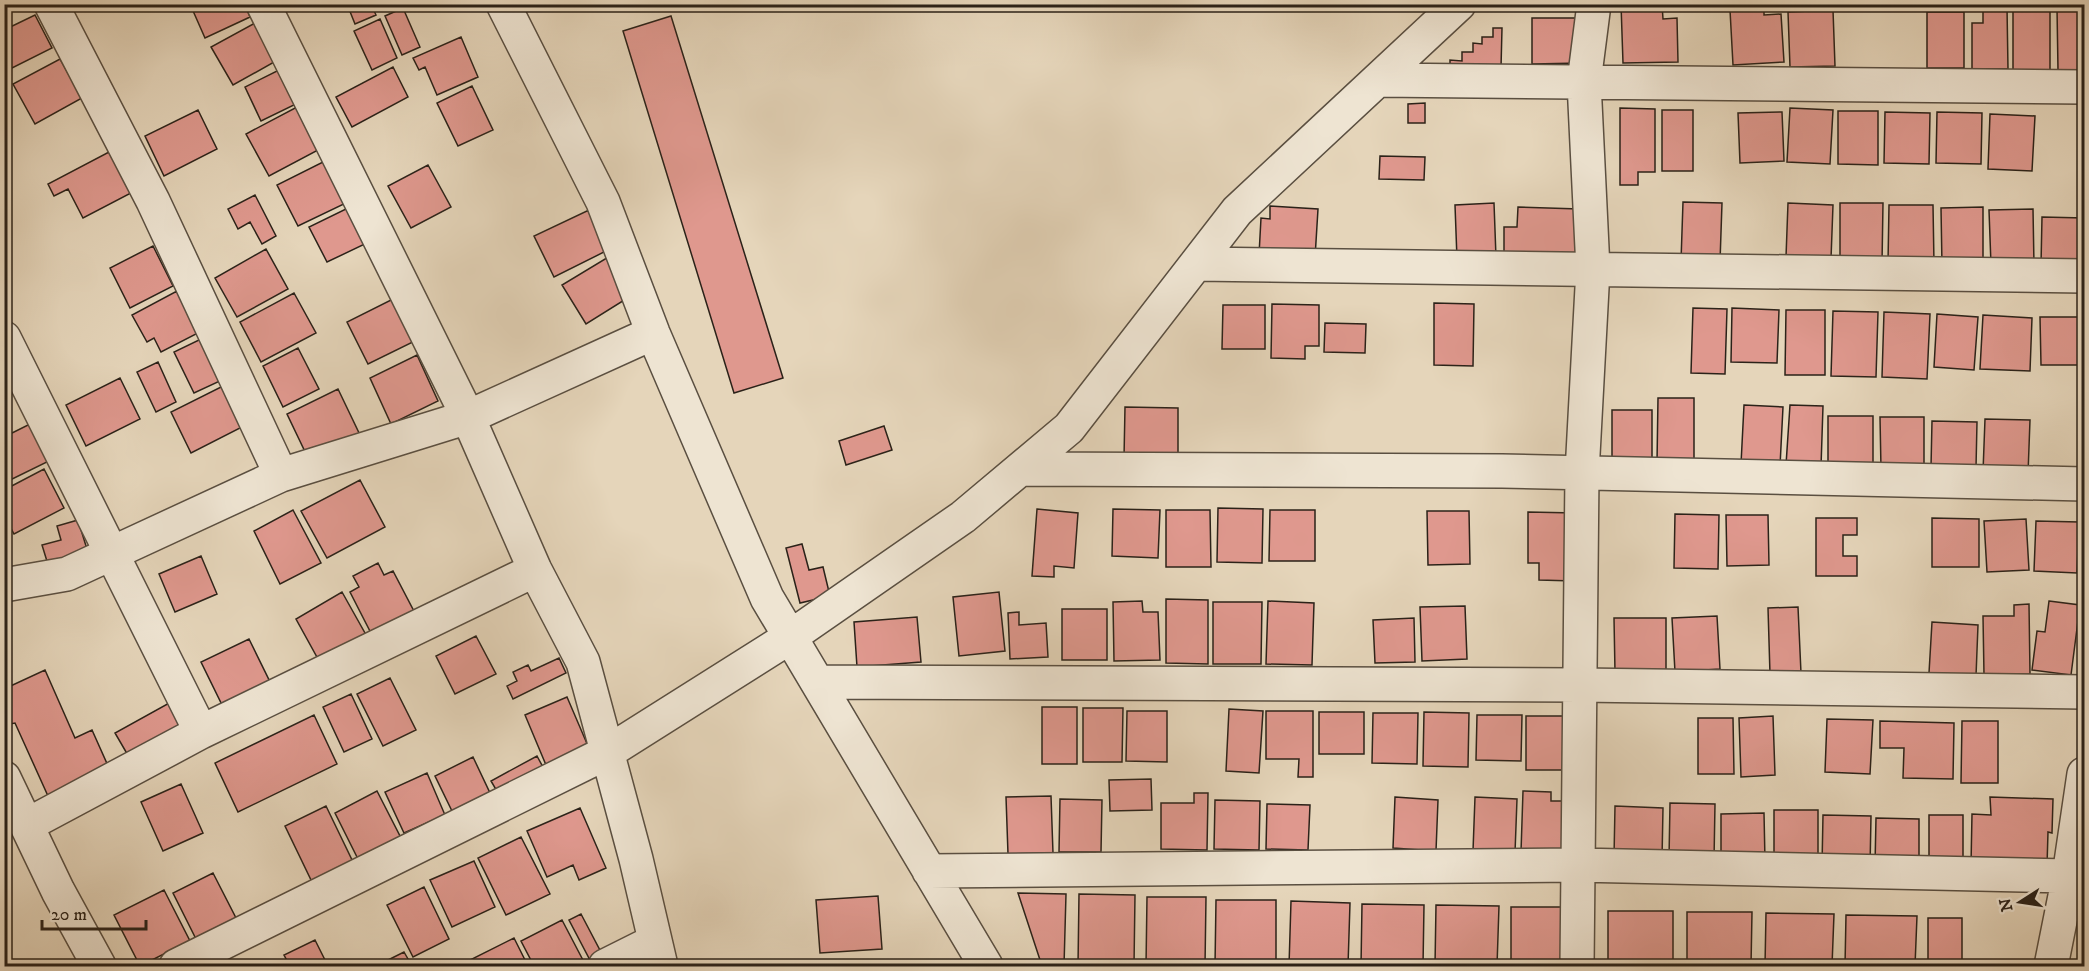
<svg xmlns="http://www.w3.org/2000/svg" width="2089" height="971" viewBox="0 0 2089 971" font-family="'IM FELL DW Pica',serif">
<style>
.building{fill:#df988e;stroke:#2b2219;stroke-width:1.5}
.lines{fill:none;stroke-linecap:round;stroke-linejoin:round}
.minor-casing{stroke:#5a4f41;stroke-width:36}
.minor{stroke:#eee4d2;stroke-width:33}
</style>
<rect width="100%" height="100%" fill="#e5d5ba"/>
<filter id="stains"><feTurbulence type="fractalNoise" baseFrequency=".00333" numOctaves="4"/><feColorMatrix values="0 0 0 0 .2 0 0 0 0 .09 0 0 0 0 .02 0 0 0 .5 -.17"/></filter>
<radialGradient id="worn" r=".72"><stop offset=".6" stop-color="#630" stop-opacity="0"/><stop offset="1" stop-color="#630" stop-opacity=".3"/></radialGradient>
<path class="building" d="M190,4H245L250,17L205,38Z
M347,4H371L376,15L355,24Z
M1621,4H1662L1663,19L1677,18L1678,62L1623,63Z
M1983,7H2007L2008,69H1972V23H1983Z
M403,8L420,47L402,55L385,16Z
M1764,8V15L1781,14L1784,62L1733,65L1730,10Z
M2057,8H2084V70H2058Z
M2013,9H2050V70H2013Z
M1833,10L1835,66L1790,67L1788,12Z
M1927,12H1964V68H1927Z
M35,15L52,48L4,72V30Z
M671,16L783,378L734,393L623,31Z
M1532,18H1582V63L1532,64Z
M380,19L397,58L372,70L354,31Z
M255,23L276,61L233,85L211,47Z
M1493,28H1502L1501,68L1450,67V60L1462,61V52H1473V43L1482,44V37H1493Z
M461,37L478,77L437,95L425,67L419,70L413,58Z
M60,59L82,98L35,124L13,84Z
M393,67L408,97L352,127L336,97Z
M279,70L296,104L261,121L245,87Z
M472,86L493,130L458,146L437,103Z
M1425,103V123H1408V104Z
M297,107L320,149L269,176L246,134Z
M1620,108L1655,109V172H1638V185H1620Z
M1790,108L1833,110L1830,164L1787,162Z
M198,110L217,149L164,176L145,136Z
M1662,110H1693V171H1662Z
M1838,111H1878V165L1838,164Z
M1782,112L1784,161L1740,163L1738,113Z
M1885,112L1930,113L1929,164L1884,163Z
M1937,112L1982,113L1981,164L1936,163Z
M1990,114L2035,116L2032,171L1988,169Z
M109,152L131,193L83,218L68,189L54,196L48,184Z
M1380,156L1425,157L1424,180L1379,179Z
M325,161L346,203L298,226L277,185Z
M428,165L451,207L411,228L388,186Z
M255,195L276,236L262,244L250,222L238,229L228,209Z
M1683,202L1722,203L1720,262L1681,261Z
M1494,203L1496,257L1457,259L1455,205Z
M1788,203L1833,205L1831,259L1786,257Z
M1840,203H1883L1882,264H1840Z
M1889,205H1933L1934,264H1888Z
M1270,206L1318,209L1315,258L1259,255L1261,218L1270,219Z
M350,207L367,243L327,262L309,227Z
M1518,207L1579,209L1578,260L1504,258V227H1517Z
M1983,207V265L1942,266L1941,208Z
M2033,209L2034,265H1991L1989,210Z
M589,210L608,250L554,277L534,236Z
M2042,217L2084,218V266L2041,265Z
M153,246L173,286L130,308L110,268Z
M266,249L288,289L237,317L215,278Z
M610,256L634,294L586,324L562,285Z
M177,291L198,333L161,352L154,338L147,342L132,315Z
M294,293L316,333L261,362L240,322Z
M397,297L419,339L368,364L347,322Z
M1434,303L1474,304L1473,366L1434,365Z
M1272,304L1319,305V346H1305V359L1271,358Z
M1223,305H1265V349H1222Z
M1693,308L1727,309L1725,374L1691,373Z
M1732,308L1779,310L1777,363L1731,362Z
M1786,310H1825V375H1785Z
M1833,311L1878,312L1876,377L1831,376Z
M1884,312L1930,314L1927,379L1882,377Z
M1937,314L1978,317L1974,370L1934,367Z
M1983,315L2032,318L2030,371L1980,369Z
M2040,317H2084V365H2041Z
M1325,323L1366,324L1365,353L1324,352Z
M201,339L220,381L194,393L174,352Z
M298,348L319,389L283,407L263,366Z
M417,355L438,401L391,424L370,378Z
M158,362L176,402L156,412L137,372Z
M120,378L140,419L86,446L66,405Z
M223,386L244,426L191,453L171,412Z
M338,389L360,435L309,460L287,414Z
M1658,398H1694V464L1657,463Z
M1744,405L1783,407L1780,466L1741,464Z
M1790,405L1823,406L1821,467L1786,465Z
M1125,407L1178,408V458H1124Z
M1612,410H1652V464H1612Z
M1828,416H1873V470H1828Z
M1880,417H1924V469H1881Z
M1985,419L2030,420L2028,474L1983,472Z
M1932,421L1977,422L1976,468L1931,467Z
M30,424L49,461L4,483V455L7,453L4,437Z
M884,426L892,450L846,465L839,441Z
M44,469L64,508L14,534L4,515V490Z
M360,480L385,527L327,558L301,511Z
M1218,508L1263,509L1262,563L1217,562Z
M1037,509L1078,513L1074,568L1054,566V577L1032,576Z
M1113,509L1160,510L1158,558L1112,556Z
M293,510L321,563L280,584L254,531Z
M1166,510H1210L1211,567H1166Z
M1270,510H1315V561H1269Z
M1427,511H1469L1470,564L1428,565Z
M1528,512L1575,513L1574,581L1539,580V563H1528Z
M1675,514L1719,515L1718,569L1674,568Z
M1726,515H1768L1769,565L1727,566Z
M1816,518H1857V535H1843V556H1857V576H1816Z
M1932,518L1979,519V567H1932Z
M2026,519L2029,570L1987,572L1984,521Z
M78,520L90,559L50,571L42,545L61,540L57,526Z
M2036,521L2079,522L2077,573L2034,571Z
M802,544L809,570L823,567L830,596L800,603L786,548Z
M201,556L217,594L175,612L159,574Z
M378,563L384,575L393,571L417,617L374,639L350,592L359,587L353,576Z
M342,592L370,642L323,668L296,619Z
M999,592L1005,651L959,656L953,597Z
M1166,599L1208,600V664L1166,663Z
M1142,601L1143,612H1158L1160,660L1114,661L1113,602Z
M1268,601L1314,603L1312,665L1266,664Z
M2049,601L2080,605L2071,675L2032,670L2037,631L2045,632Z
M1213,602H1262L1261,664H1213Z
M2029,604L2030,674L1984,675L1983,616H2014V605Z
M1465,606L1467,659L1422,661L1420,607Z
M1798,607L1801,673L1770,674L1768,608Z
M1062,609H1107V660H1062Z
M1019,612V625L1046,623L1048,657L1010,659L1008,613Z
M1717,616L1720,669L1675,672L1672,618Z
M917,617L921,662L857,667L854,622Z
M1414,618L1415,662L1375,663L1373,620Z
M1614,618H1666V672H1615Z
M1932,622L1978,625L1976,676L1929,673Z
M476,636L496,674L455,694L436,656Z
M249,639L274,690L226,713L201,662Z
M559,658L566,673L513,699L507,686L517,681L513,672L528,665L531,671Z
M45,670L75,738L92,730L109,768L48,796L15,723L10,724L4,711V689Z
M390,678L416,730L383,746L357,694Z
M351,694L372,739L344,752L323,707Z
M567,697L588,746L546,765L525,715Z
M171,702L188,733L133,764L115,733Z
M1042,707H1077V764H1042Z
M1083,708H1123L1122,762H1083Z
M1229,709L1263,711L1259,773L1226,771Z
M1127,711H1167V762L1126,761Z
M1266,711H1313V777H1298L1299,759H1266Z
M1319,712H1364V754H1319Z
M1424,712L1469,713L1468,767L1423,766Z
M1373,713H1418L1417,764L1372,763Z
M314,715L337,764L238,812L215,763Z
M1477,715H1522L1521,761L1476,760Z
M1526,716H1576L1575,770H1526Z
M1773,716L1775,775L1741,777L1739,718Z
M1698,718H1733L1734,774H1698Z
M1827,719L1873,720L1870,774L1825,772Z
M1880,721L1954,723L1953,779L1903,778L1904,748H1880Z
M1962,721H1998V783H1961Z
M537,756L544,769L498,793L491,781Z
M473,757L490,793L452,811L435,776Z
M427,773L445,815L404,833L385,792Z
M1151,779L1152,810L1110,811L1109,780Z
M181,784L203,833L163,851L141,802Z
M377,791L401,838L358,859L335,813Z
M1523,791L1551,792V801H1572L1571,853L1521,852Z
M1194,793H1208L1207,850L1161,849V803H1194Z
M1051,796L1053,853L1008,854L1006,797Z
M1395,797L1438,800L1436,851L1393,848Z
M1475,797L1517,799L1515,853L1473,851Z
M1990,797L2053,799L2052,833L2048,832L2047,866L1971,865L1972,814L1991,815Z
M1060,799L1102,800L1101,852H1059Z
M1215,800L1260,801L1259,850L1214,849Z
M1670,803L1715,804L1714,860L1669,859Z
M1267,804L1310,805L1308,850L1266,849Z
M326,806L353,862L312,882L285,826Z
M1615,806L1663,808L1662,859L1614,857Z
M580,808L606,868L579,880L573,865L547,877L527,831Z
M1774,810H1818V860L1774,859Z
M1764,813L1765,861L1721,862V814Z
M1823,815L1871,816L1870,867L1822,866Z
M1929,815H1963V870H1929Z
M1876,818L1919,819V866H1875Z
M521,837L550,894L506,915L478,858Z
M474,861L495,907L452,927L430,880Z
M213,873L236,918L196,939L173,893Z
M424,887L449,939L413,957L387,905Z
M164,890L190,941L140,966L114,915Z
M1018,893L1066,894L1064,966H1042Z
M1079,894L1135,895L1134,966H1078Z
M878,896L882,949L820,953L816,900Z
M1147,897H1206L1205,966H1146Z
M1216,900H1276V966H1215Z
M1291,901L1350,903L1348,966H1289Z
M1362,904L1424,905L1423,966H1361Z
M1436,905L1499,906L1497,966H1435Z
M1511,907H1573V966H1511Z
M1608,911H1673V966H1608Z
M1687,912H1752L1751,966H1687Z
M1766,913L1834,914L1832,966H1765Z
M581,914L603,956L591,962L569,920Z
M1846,915L1917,916L1915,966H1845Z
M1928,918H1962V966H1928Z
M562,920L585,964L534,966L521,941Z
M514,938L528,966H471L468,961Z
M315,940L328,966H290L284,955Z
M404,952L412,966H376Z"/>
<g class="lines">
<g class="minor-casing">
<path id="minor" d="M51,4L153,201L281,475
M263,4L468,417L535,570L583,662L636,859L661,966
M503,4L603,202L653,333L767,598L986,966
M1378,80L2084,87
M1196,264L2084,276
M4,338L201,732
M1020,469L1502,471L2084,484
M4,585L67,574L281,475L468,417L653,333
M817,682L1580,685L2084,692
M4,778L58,891L99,966
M27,825L201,732L535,570
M929,871L1578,865L2069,876
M176,966L608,752L790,637L963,517L1069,428L1237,211L1459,4
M605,966L655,941
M1577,966L1582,473L1593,269L1584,82L1594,4
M2051,966L2069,876L2084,774"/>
</g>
<use href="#minor" class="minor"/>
</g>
<rect width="2089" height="971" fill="none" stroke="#e5d5ba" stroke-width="24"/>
<rect x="6" y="6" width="2077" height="959" fill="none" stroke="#2b2219" stroke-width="3"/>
<rect x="12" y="12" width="2065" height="947" fill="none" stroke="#2b2219" stroke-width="1.5"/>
<g transform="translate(2020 902) rotate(258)" stroke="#eee4d2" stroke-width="4.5" paint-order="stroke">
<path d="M0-4.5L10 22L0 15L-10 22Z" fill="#2b2219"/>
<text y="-9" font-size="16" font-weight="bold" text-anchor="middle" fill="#2b2219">N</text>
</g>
<path d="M42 920v9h104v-9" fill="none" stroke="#2b2219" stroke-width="3"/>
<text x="51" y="920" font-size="18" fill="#2b2219" stroke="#eee4d2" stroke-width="4.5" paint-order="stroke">20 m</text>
<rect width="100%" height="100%" filter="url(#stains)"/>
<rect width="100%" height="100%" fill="url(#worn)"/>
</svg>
